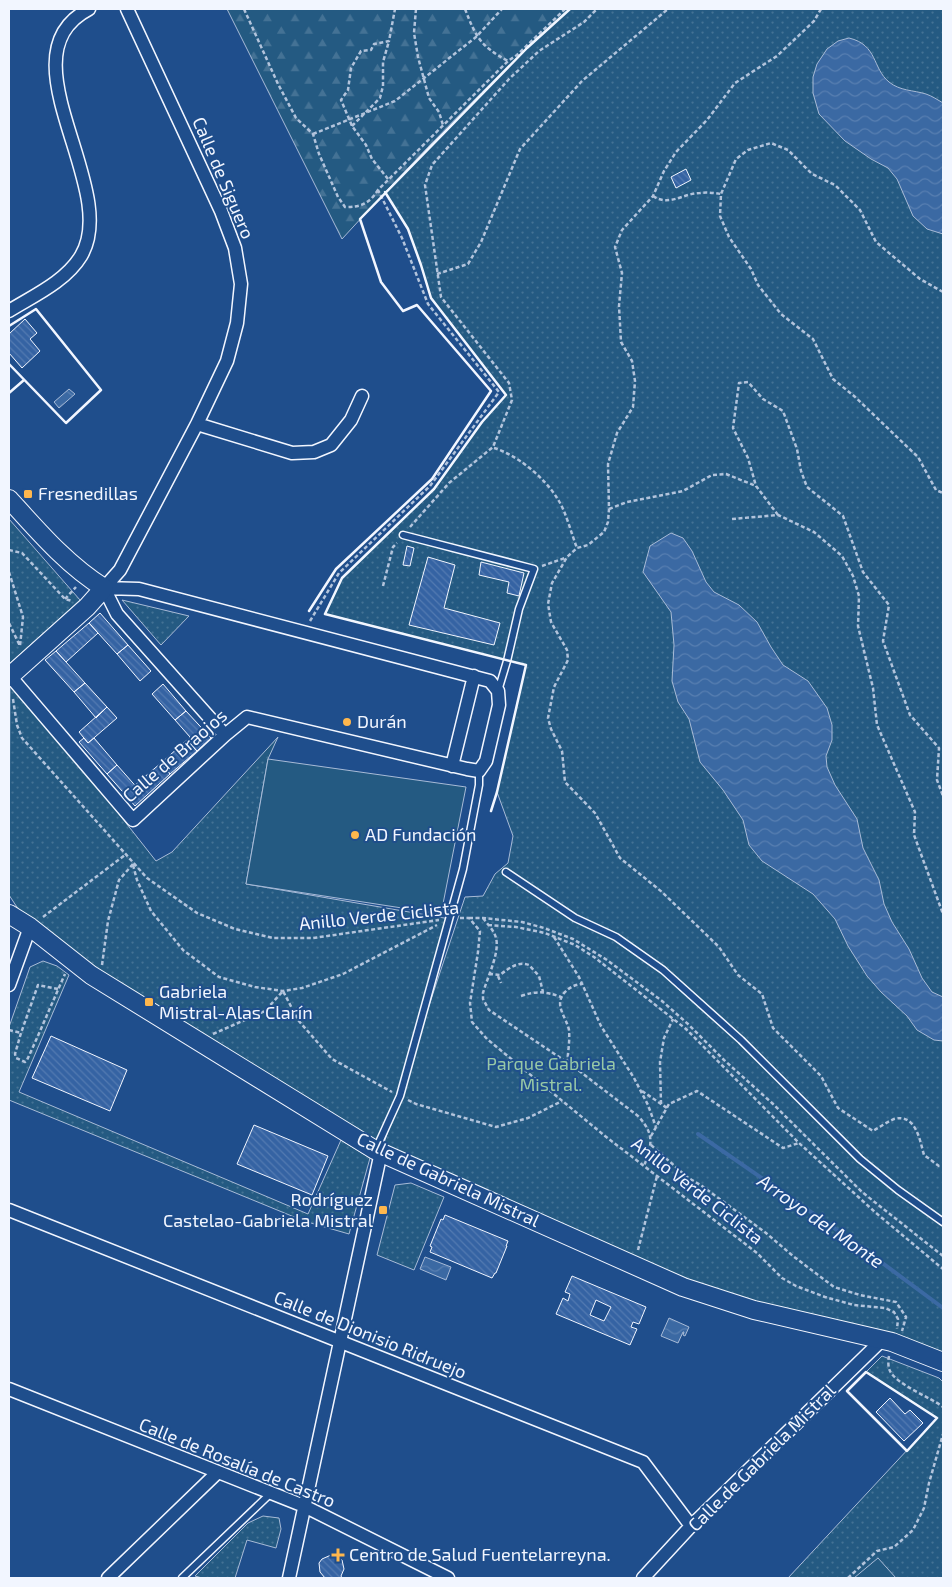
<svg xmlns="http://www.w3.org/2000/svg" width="952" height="1587" viewBox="0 0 952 1587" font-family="'Exo 2',sans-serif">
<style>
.grass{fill:url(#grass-dots);stroke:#a8bbd7}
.forest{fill:url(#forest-firs);stroke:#a8bbd7}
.garden{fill:#245a82;stroke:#a8bbd7}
.water{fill:url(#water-waves);stroke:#a8bbd7}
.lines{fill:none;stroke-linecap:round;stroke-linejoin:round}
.stream{stroke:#3b69a3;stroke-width:4}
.building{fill:url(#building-back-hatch);stroke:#f2f6ff;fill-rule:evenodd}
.lane-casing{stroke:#f2f6ff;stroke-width:9}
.street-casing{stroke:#f2f6ff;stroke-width:15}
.secondary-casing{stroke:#f2f6ff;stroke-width:20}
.path{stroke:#b3c4dc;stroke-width:2.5;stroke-dasharray:4 2.5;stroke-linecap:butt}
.lane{stroke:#1f4e8c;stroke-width:6}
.street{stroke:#1f4e8c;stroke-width:12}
.secondary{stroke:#1f4e8c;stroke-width:18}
.wall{stroke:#f2f6ff;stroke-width:2.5}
.poi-dot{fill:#ffb74d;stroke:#1f4e8c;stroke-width:2}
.labels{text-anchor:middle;stroke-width:4;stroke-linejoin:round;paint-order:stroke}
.street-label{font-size:18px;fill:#f2f6ff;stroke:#1f4e8c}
.poi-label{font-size:18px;fill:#f2f6ff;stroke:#1f4e8c;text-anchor:start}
.park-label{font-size:18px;fill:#97c8a6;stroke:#1f4e8c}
.water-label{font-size:19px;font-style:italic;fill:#f2f6ff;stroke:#1f4e8c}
</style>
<defs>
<pattern id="grass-dots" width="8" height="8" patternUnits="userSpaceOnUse" patternTransform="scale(1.25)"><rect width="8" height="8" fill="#245a82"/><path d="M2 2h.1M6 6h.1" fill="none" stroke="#447295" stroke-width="1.8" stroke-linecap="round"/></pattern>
<pattern id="forest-firs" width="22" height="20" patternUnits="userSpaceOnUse" patternTransform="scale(1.25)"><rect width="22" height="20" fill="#245a82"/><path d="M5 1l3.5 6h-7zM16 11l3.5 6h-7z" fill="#447295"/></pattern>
<pattern id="water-waves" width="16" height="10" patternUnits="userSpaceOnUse" patternTransform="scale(1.25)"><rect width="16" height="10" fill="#3b69a3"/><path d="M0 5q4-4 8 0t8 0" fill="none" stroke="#587fb1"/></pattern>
<pattern id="building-back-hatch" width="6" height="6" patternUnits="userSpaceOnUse" patternTransform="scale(1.25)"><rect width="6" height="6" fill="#3563a3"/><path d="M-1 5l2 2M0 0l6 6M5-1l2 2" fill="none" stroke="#537ab1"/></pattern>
</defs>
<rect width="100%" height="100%" fill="#1f4e8c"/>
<path class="grass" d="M570,9H943V1358L754,1310L381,1152L397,1104L375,1150L30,927L9,895L10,676L156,861L172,852L278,737L268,759L246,884L450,919L407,1072L465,897L483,896L495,874L508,863L513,836L497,792L526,665L325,614L342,578L434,489L482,422L506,395L431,298L421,265L408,229L385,192L527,48Z
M9,519L80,600L9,664Z
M122,600L189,616L161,645Z
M43,961L57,966L69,975L19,1092L308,1214L341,1140L370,1158L349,1234L304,1221L9,1100V1027L30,967Z
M411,1183L444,1197L414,1270L377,1255L395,1185Z
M882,1356L939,1378L943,1382V1578H788L937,1418L866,1372Z
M263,1516L279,1518L281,1529L276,1548L247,1540L235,1578H202L195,1576L248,1523Z"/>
<path class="forest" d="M227,9H570C490,81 415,159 342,239Z"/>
<path class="garden" d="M268,759L466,787L441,914L246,884Z
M878,1558L896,1578H854Z"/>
<path class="water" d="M849,38C878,45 872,68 889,82C900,91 913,90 926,94C932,96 938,100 943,103V234L927,229L913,216L897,179L888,168L871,159L845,141L819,114L813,93V77L817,64L827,49L838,41Z
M69,389L75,394L59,408L54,402Z
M671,533L683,538L692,551L706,582L714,592L739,605L757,622L771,647L783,665L808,681L827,708L832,725V740L826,756L827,767L835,785L857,819L863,848L879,880L884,904L892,922L909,949L922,978L932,992L943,997V1041L934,1040L917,1030L907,1016L881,992L867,976L848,946L835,919L813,894L762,861L749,845L743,820L723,790L700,762L689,719L678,702L672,681L674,645L671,612L643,572L650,546Z
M425,1257L451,1267L446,1280L420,1269Z
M669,1318L689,1327L685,1336L683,1335L684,1332H683L678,1343L661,1336Z"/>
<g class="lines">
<path class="stream" d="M698,1134L850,1239L943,1308"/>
</g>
<path class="building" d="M686,169L691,180L676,188L671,177Z
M25,319L37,333L30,339L40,351L22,368L9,353V334Z
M407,546L414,548L410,566L403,565Z
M428,557L455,565L444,608L500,623L494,645L409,625Z
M481,562L524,573L519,596L507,593L509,582L479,575Z
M100,613L128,645L117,654L89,623Z
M89,623L98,633L66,662L56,651Z
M128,645L151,671L140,681L117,654Z
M56,651L85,683L74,692L45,660Z
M85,683L107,707L96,718L74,692Z
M163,684L186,711L175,720L152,694Z
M107,707L117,718L88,743L79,732Z
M186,711L211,738L197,751L187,740L190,737L175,720Z
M84,738L88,743L94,738L117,765L107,774L79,742Z
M187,740L197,751L170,774L161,763Z
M161,763L170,774L135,806L130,800L140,791L135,785Z
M117,765L140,791L130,800L107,774Z
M51,1036L127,1070L110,1111L32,1078Z
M254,1125L328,1156L312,1195L237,1164Z
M445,1215L508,1241L506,1246H507L496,1273H495L492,1278L430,1252L432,1247L430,1246L441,1219L443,1220Z
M572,1276L646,1307L639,1324L633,1322L631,1327L637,1329L630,1345L556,1314L563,1298L568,1301L570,1294L565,1292ZM596,1300L611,1307L604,1321L590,1315Z
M890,1398L905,1414L910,1410L923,1423L904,1441L876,1412Z
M331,1555H335L342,1560L344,1569L341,1576L342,1578H325L320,1572L319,1563L322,1559Z"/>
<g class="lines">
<g class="lane-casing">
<path id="lane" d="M403,535L534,569L519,609L507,661L498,691
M506,872L575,918L616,937L663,970L741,1040L860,1159L898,1190L943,1222
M376,1149L400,1096L463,869L479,785V771
M182,1578L271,1493"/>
</g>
<g class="street-casing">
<path id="street" d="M9,311C33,296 65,282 81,256C122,188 0,55 89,9
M197,424L292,453L314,452L331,445L351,420L362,396
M104,588L120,570L197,424L227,361L237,323L241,284L235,248L221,211L127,9
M104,588L117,614L225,735
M10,676L133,820L225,735L247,717L467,769L479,771L486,761L499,705L498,691L490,681L139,589L104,588
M452,766L474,676
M9,985L30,927
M9,1210L643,1462L691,1526
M9,1389L304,1506L448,1578
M108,1578L218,1472
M289,1578L381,1152
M643,1578L691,1526L883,1339"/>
</g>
<g class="secondary-casing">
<path id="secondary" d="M9,499C38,531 67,565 104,588L87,607L9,677
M9,914L30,927L91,975L375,1150L683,1287L754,1310L892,1342L943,1362"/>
</g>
<path class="path" d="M244,9L278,84L296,118L313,134L319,154L338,197L345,207C361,207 369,204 378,190
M416,9L414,33L418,57L429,98L439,112L443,125
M465,9C476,37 480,46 508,61
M821,9L814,21L777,56L735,83L707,120L676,152L664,171L653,196L622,230L615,247L622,273L619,306L621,342L632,361L635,381L633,407L617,433L608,464L609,509L608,522L604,532L588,545L577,548L567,557L552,583L548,604L551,622L567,650L568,660L554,687L548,718L551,729L562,751L565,782L595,813L620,858L662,892L719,947L738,975L762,994L773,1028L821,1076L838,1108L873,1131C880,1127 887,1122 894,1119C916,1113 920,1141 924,1155L939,1166H943
M352,126L380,98L383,86V62L389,41
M313,134L395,101L476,37L502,9
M388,179L372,159L366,145L352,126L341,100L348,90L351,68L361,51L371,50L374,44L389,41L395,9
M653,196C669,207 684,193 700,193C707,192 714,193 721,194
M437,274L468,264L481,242L520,149L582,81L668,9
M943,292L920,279L876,242L860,210L835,185L812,174L788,150L771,143L748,150L736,159L721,194L720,216L729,237L751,269L758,285L781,314L813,339L833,379L854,396L918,457L936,490L943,493
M494,448C517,455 544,477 557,498C566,511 571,533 577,548
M609,509L627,502L683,491L712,475L726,474L756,486
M778,515L756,486L748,458L733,428L739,383L748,382L763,399L783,411L797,449L801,471L807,487L843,516L863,572L889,605L883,641L910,715L939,748L937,780L943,796
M732,519L778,515L814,532L842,556L853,576L859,596L858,626L873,688L877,725L915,812L914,835L943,914
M410,527L449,483L493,447L512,400L509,383L441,297L425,185L432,165L509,79L539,51L584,22L597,9
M9,550L22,553L65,599L72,601
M542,566L565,558
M9,572L23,617L20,646L9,623
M383,586L393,547L397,543
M65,599L76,587
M310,621L339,573L430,486L499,392L428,304L402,238L378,190L508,61L517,55L565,9
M13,699L17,725L22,738L147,878L197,913L235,929L273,938H313L439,920
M133,865L137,880L151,911L183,950L219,977L255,987L283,991L302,988L343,974L437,925
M43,917L125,855
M460,918H469L480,931L478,952L470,1003L472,1022L487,1039L605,1136L757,1253L782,1278L796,1286L825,1297L854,1305L885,1308L894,1312L898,1319L897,1329
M469,918H483L522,922L544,928L573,939L607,960L662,1001L688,1024L724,1060L772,1103L862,1192L943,1256
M483,918C488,925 494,930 496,938C500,953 487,978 483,993V999L489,1010L574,1067L638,1116C655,1134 652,1145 644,1166
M488,925L516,927L545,933L575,945L594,957L686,1029L799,1143L876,1213L943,1269
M554,937L579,977L601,1026L634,1078L648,1105L656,1127
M102,965L108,921L119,880L133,864
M489,974L500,975C509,968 518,961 529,965L539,976L543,992
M498,976L501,983
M58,989L38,985L21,1033L15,1054L16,1058L25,1062L27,1060C40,1032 52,1003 65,974
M521,996C536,991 545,991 561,997
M9,1030L21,1033
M213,1034L265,1011L283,991L298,1020L332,1059L392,1092
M567,1063C568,1053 570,1040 569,1030C566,1016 554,1006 564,993C570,987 574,985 582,984
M642,1091L667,1108
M408,1100L416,1104L496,1127L528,1118L562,1101
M661,1104L660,1062L664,1038L673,1019
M651,1136L669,1104L697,1091L783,1148L799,1143
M651,1145L687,1177L702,1186L766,1233L793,1256L834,1287L860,1295L896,1302L906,1317L902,1331
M638,1250L657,1176
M889,1356C888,1361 888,1367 890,1371C897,1385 930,1397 943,1407
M848,1578L877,1551L894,1547L913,1530L924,1508L929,1483L943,1434"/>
<use href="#lane" class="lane"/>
<use href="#street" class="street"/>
<use href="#secondary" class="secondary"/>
<path class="wall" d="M385,192L408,229L421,265L431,298L506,395L482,422L434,489L342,578L325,614L526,665L497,792L491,811
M9,326L36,309L101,390L66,423L9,364
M9,393L24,380
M309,611L336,569L432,479L491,391L417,305L403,311L381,282L360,219L527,48L570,9
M866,1372L937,1418L907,1451L847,1391Z"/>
</g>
<g class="poi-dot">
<rect x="23" y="489" width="10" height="10" rx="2.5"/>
<circle cx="347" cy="722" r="5"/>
<circle cx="355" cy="835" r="5"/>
<rect x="144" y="997" width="10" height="10" rx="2.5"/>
<rect x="378" y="1205" width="10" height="10" rx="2.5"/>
<path d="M335.5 1547.5h5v5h5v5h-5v5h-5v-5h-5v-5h5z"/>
</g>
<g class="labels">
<g class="street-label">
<text transform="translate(223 178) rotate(67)" y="6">Calle de Siguero</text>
<text transform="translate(175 756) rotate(-41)" y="6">Calle de Braojos</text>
<text transform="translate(379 916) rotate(-6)" y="6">Anillo Verde Ciclista</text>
<text transform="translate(448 1180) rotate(25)" y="6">Calle de Gabriela Mistral</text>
<text transform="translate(697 1191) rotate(38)" y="6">Anillo Verde Ciclista</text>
<text transform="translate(370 1335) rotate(22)" y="6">Calle de Dionisio Ridruejo</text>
<text transform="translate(762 1458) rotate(-45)" y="6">Calle de Gabriela Mistral</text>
<text transform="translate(237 1463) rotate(22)" y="6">Calle de Rosalía de Castro</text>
</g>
<g class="poi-label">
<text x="38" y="500">Fresnedillas</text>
<text x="357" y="728">Durán</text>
<text x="365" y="841">AD Fundación</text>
<text x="159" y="998">Gabriela<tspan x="159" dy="21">Mistral-Alas Clarín</tspan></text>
<text x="373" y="1206" text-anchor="end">Rodríguez<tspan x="373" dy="21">Castelao-Gabriela Mistral</tspan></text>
<text x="349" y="1561">Centro de Salud Fuentelarreyna.</text>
</g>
<g class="park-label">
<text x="551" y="1070">Parque Gabriela<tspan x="551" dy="21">Mistral.</tspan></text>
</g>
<g class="water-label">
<text transform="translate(821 1221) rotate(35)" y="7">Arroyo del Monte</text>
</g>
</g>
<rect width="952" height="1587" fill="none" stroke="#f2f6ff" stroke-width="20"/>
</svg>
